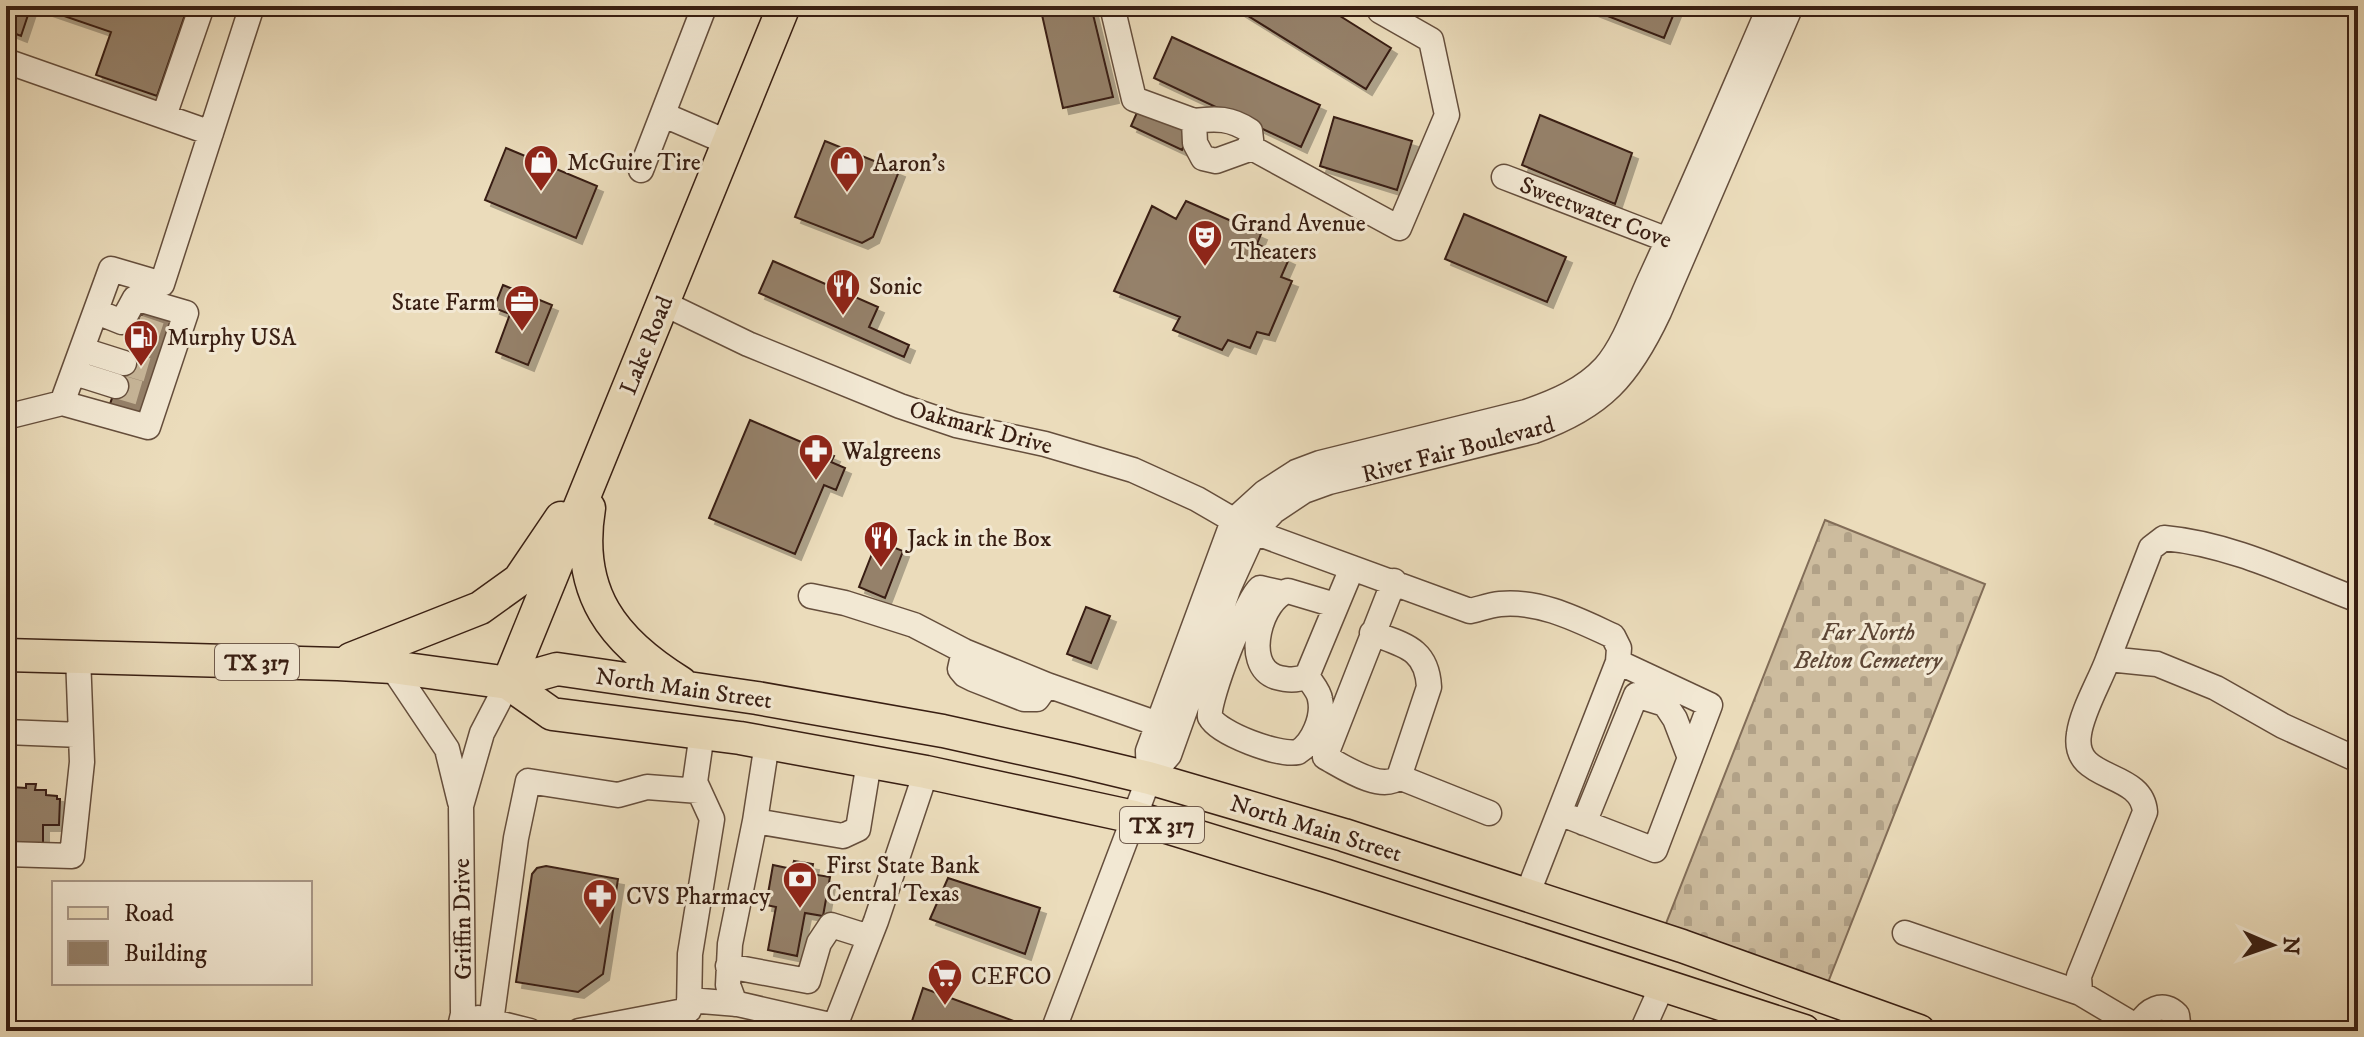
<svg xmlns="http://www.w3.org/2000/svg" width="2364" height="1037" viewBox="0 0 2364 1037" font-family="'IM FELL DW Pica',serif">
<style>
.cemetery{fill:url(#cemetery-stones);stroke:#826d58;stroke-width:2}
.building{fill:#95816a;stroke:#381e12;stroke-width:2;filter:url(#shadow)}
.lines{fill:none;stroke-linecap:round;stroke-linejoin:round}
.minor-tunnel{stroke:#c7b699;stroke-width:24;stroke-dasharray:24 12;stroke-linecap:butt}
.minor-casing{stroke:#654e3c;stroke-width:27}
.major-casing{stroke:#381e12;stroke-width:35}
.minor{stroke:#f2e8d3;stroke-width:24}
.major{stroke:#ebdcbb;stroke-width:32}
.labels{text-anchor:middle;stroke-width:6;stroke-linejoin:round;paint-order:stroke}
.shield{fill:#f2e8d3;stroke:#705b4c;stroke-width:2}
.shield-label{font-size:22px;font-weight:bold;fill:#381e12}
.poi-label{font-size:24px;fill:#381e12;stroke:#f2e8d3;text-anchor:start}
.street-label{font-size:24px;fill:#381e12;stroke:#f2e8d3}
.park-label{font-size:24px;font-style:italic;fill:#5d4635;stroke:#f2e8d3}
</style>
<defs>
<pattern id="cemetery-stones" width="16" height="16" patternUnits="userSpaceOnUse" patternTransform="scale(2)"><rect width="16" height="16" fill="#cdbc9e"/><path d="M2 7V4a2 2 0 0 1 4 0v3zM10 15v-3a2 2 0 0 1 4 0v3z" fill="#b1a187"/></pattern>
<filter id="shadow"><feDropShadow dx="6" dy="6" stdDeviation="0" flood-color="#0004"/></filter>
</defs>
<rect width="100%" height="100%" fill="#ebdcbb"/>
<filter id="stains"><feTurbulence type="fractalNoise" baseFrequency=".0025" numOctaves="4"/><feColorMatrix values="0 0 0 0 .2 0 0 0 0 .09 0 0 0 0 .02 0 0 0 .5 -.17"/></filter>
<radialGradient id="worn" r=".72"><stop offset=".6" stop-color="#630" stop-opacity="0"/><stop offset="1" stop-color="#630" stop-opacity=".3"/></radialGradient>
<path class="cemetery" d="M1825,520L1985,584L1825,990L1665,926Z"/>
<path class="building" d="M6,6H31L21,36L6,30Z
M35,6H188L157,96L96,75L111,32Z
M1040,6H1091L1113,97L1063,108Z
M1232,6H1324L1391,48L1366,89Z
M1582,6H1677L1664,38Z
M1172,37L1320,105L1301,147L1154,78Z
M1139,108L1190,133L1182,150L1131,126Z
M1540,115L1632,153L1615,204L1522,165Z
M1334,117L1412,141L1397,190L1320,166Z
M825,141L899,171L873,237L862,243L795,217Z
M506,148L597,186L576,238L485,200Z
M1186,201L1261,234L1257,244L1289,259L1281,277L1292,281L1269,335L1257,332L1250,348L1228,340L1222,350L1173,330L1180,317L1114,291L1152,206L1176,219Z
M1464,214L1566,257L1547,302L1445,259Z
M773,261L878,307L869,327L909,345L904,357L759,293Z
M503,285L552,305L528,365L496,352L510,314L494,308Z
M143,311L176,322L143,416L110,404Z
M750,420L834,456L831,462L845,468L836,490L824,485L795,554L709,518Z
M877,541L903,551L885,598L859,587Z
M1086,607L1110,616L1091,663L1067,654Z
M26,784H36L35,790H46V795L57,796V799H60L59,825H43V846L6,845V796H10L11,787L26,788Z
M794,861L813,864L811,874L830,877L823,916L805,913L797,956L768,950L776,907L766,905L773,865L792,869Z
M546,866L618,879L603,974L578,992L516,982L532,874L537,868Z
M948,878L1040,908L1025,954L930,919Z
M923,988L1025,1025L1022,1031L909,1030Z"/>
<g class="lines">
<path class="minor-tunnel" d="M137,327L170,338
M124,363L158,373
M116,386L150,396"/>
<g class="minor-casing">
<path id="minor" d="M1112,6L1134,99L1194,121L1195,143L1203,158L1216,161L1252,148L1399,228L1447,115L1431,40L1380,11L1383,6
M6,61L211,133
M664,115L729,143
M164,116L202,6
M1194,121C1216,118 1231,118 1250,131L1252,148
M641,170L703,10
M1504,177L1681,245
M663,303L748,344L900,406L956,425L1045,444L1133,470L1197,499L1254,532L1470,611C1479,609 1490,605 1500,604C1540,600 1578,620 1613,636L1619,648L1618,662L1527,895
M83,350L124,363
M75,373L116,386
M62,403L148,427L186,313L135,298L122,322L97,312
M6,417L62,403L111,269L162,284L252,6
M1282,593L1260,588C1247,599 1207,700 1210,717C1219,734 1279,756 1298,752C1313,743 1324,717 1320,699C1319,691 1311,683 1307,676
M811,596L845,603L914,625L964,651L1047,685L1158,724
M1335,605L1288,591C1262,597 1241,665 1276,677C1287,680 1296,681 1307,676L1352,568
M1372,633C1403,645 1427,648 1429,687L1399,777C1381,793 1342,766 1325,757L1394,581
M964,651L960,669L965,675L973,679L1024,699H1037L1047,685
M2108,659L2151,548L2164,538C2231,544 2295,576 2358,600
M392,667L447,749L460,802
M6,732L81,735
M767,743L755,821L843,836L858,829L869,762
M1399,777L1489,813
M1149,778L1148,751L1233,521L1265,492L1296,472L1320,463L1526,412C1555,402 1584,390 1605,367C1625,345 1639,302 1652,275C1693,186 1731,96 1770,6
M1559,813L1655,850L1710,705L1618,662
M1584,823L1636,695L1665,704L1675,719L1690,758
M6,854L72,856L82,762L78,656
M1905,933L2080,993
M728,966L808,981L819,943L831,925L869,937
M689,1000L738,1004L834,1026
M735,1004L728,985L730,944L755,821
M478,1018L530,1031
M491,1022L516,838L528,781L618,795L647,787L699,791
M2138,1026C2147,1010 2163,1000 2177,1015L2179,1031
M459,1031L463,1014L461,806L482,733L508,683
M579,1031L689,1010L690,954L712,819L695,782L702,733
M833,1031L876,921L926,772
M1053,1031L1149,778L1169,755L1229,587L1254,532L1274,511L1304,491L1329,482L1534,431C1602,407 1629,376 1659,312L1791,6
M1642,1031L1663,984
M2154,1031L2129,1022L2080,993L2079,976L2145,812C2142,769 2071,783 2079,734C2082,711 2100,681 2108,659L2157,664L2216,688L2283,726L2358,760"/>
</g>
<g class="major-casing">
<path id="major" d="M589,508C575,593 613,641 681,683
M6,655L338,664L392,667L508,683L557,669L757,698L943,731L1074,760L1149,778L1344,835L1682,946L1919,1031
M351,659L480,608L519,580L561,518
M508,683L552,714L740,738L926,772L1134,817L1327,876L1804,1031
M508,683L784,6"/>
</g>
<use href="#minor" class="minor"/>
<use href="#major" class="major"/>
</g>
<defs>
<g id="shop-pin" transform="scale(1.8)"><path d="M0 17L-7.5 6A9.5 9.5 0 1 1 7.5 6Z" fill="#8f2418" stroke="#f2e8d3"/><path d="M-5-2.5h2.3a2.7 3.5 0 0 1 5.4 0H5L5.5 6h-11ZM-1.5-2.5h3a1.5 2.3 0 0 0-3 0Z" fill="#fff"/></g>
<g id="theatre-pin" transform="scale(1.8)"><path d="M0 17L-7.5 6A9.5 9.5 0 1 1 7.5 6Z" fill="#8f2418" stroke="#f2e8d3"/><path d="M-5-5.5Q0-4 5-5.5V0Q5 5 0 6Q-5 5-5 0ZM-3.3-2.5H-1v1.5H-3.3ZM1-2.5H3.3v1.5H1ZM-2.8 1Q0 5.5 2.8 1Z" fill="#fff"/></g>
<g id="restaurant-pin" transform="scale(1.8)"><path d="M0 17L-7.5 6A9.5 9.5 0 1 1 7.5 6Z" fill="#8f2418" stroke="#f2e8d3"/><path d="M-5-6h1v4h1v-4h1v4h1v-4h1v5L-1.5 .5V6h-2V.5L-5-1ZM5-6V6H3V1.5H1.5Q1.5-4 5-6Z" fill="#fff"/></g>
<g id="office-pin" transform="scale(1.8)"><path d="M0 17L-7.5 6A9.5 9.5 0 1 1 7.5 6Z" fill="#8f2418" stroke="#f2e8d3"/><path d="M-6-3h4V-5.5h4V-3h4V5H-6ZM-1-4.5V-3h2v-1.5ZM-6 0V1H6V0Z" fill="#fff"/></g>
<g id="fuel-pin" transform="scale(1.8)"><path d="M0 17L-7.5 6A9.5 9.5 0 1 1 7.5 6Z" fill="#8f2418" stroke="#f2e8d3"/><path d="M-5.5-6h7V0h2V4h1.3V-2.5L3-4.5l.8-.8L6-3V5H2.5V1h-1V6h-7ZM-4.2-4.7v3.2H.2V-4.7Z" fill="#fff"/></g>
<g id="pharmacy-pin" transform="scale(1.8)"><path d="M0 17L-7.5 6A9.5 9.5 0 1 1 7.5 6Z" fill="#8f2418" stroke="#f2e8d3"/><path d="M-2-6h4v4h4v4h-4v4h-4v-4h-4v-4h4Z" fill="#fff"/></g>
<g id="bank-pin" transform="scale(1.8)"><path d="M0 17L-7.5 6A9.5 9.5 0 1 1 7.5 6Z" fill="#8f2418" stroke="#f2e8d3"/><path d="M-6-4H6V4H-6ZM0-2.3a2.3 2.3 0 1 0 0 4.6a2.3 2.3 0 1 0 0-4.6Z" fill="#fff"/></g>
<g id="supermarket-pin" transform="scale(1.8)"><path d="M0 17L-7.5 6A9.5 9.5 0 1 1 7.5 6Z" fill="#8f2418" stroke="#f2e8d3"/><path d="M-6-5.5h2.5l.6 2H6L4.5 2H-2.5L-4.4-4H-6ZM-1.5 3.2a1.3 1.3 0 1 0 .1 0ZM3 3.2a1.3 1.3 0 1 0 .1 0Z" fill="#fff"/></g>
</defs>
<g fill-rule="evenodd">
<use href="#shop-pin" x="541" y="162"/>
<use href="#shop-pin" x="847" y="163"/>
<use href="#theatre-pin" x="1205" y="237"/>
<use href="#restaurant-pin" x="843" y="286"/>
<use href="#office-pin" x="522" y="302"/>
<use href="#fuel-pin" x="141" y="337"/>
<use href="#pharmacy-pin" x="816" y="451"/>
<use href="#restaurant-pin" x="881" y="538"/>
<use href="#bank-pin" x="800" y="879"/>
<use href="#pharmacy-pin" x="600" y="896"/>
<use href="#supermarket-pin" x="945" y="976"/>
</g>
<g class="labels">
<g class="shield">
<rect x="215" y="644" width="84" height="36" rx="6"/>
<rect x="1120" y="807" width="84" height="36" rx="6"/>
</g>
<g class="shield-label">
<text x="257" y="670">TX 317</text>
<text x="1162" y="833">TX 317</text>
</g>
<g class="poi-label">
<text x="567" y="170">McGuire Tire</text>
<text x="873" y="171">Aaron's</text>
<text x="1231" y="231">Grand Avenue<tspan x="1231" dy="28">Theaters</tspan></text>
<text x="869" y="294">Sonic</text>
<text x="496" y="310" text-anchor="end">State Farm</text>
<text x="167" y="345">Murphy USA</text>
<text x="842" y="459">Walgreens</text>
<text x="907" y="546">Jack in the Box</text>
<text x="826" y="873">First State Bank<tspan x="826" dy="28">Central Texas</tspan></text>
<text x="626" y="904">CVS Pharmacy</text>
<text x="971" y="984">CEFCO</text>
</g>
<g class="street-label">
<text transform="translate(1596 212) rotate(21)" y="8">Sweetwater Cove</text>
<text transform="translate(646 345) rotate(-68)" y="8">Lake Road</text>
<text transform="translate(981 427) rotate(15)" y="8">Oakmark Drive</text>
<text transform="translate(1458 449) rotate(-15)" y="8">River Fair Boulevard</text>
<text transform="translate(684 688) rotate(8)" y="8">North Main Street</text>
<text transform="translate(1316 828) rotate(17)" y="8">North Main Street</text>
<text transform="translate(462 919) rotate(-91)" y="8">Griffin Drive</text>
</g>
<g class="park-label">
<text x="1868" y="640">Far North<tspan x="1868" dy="28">Belton Cemetery</tspan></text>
</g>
</g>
<rect width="2364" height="1037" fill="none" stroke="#ebdcbb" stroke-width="32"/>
<rect x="8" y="8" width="2348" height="1021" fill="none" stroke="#381e12" stroke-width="4"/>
<rect x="16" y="16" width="2332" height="1005" fill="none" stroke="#381e12" stroke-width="2"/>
<rect x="52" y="881" width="260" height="104" fill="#f2e8d3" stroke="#a89786" stroke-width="2"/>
<rect x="68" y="907" width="40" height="12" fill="#ebdcbb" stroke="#a89786" stroke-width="2"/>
<text x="124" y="921" font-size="24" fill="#381e12">Road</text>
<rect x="68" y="941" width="40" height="24" fill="#95816a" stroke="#a89786" stroke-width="2"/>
<text x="124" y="961" font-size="24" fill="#381e12">Building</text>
<g transform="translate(2272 945) rotate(92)" stroke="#f2e8d3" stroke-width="6" paint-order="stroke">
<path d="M0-6L14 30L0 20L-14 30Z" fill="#381e12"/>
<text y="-12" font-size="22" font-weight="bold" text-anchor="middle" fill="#381e12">N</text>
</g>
<rect width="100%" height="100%" filter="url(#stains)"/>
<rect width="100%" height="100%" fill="url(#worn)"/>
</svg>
